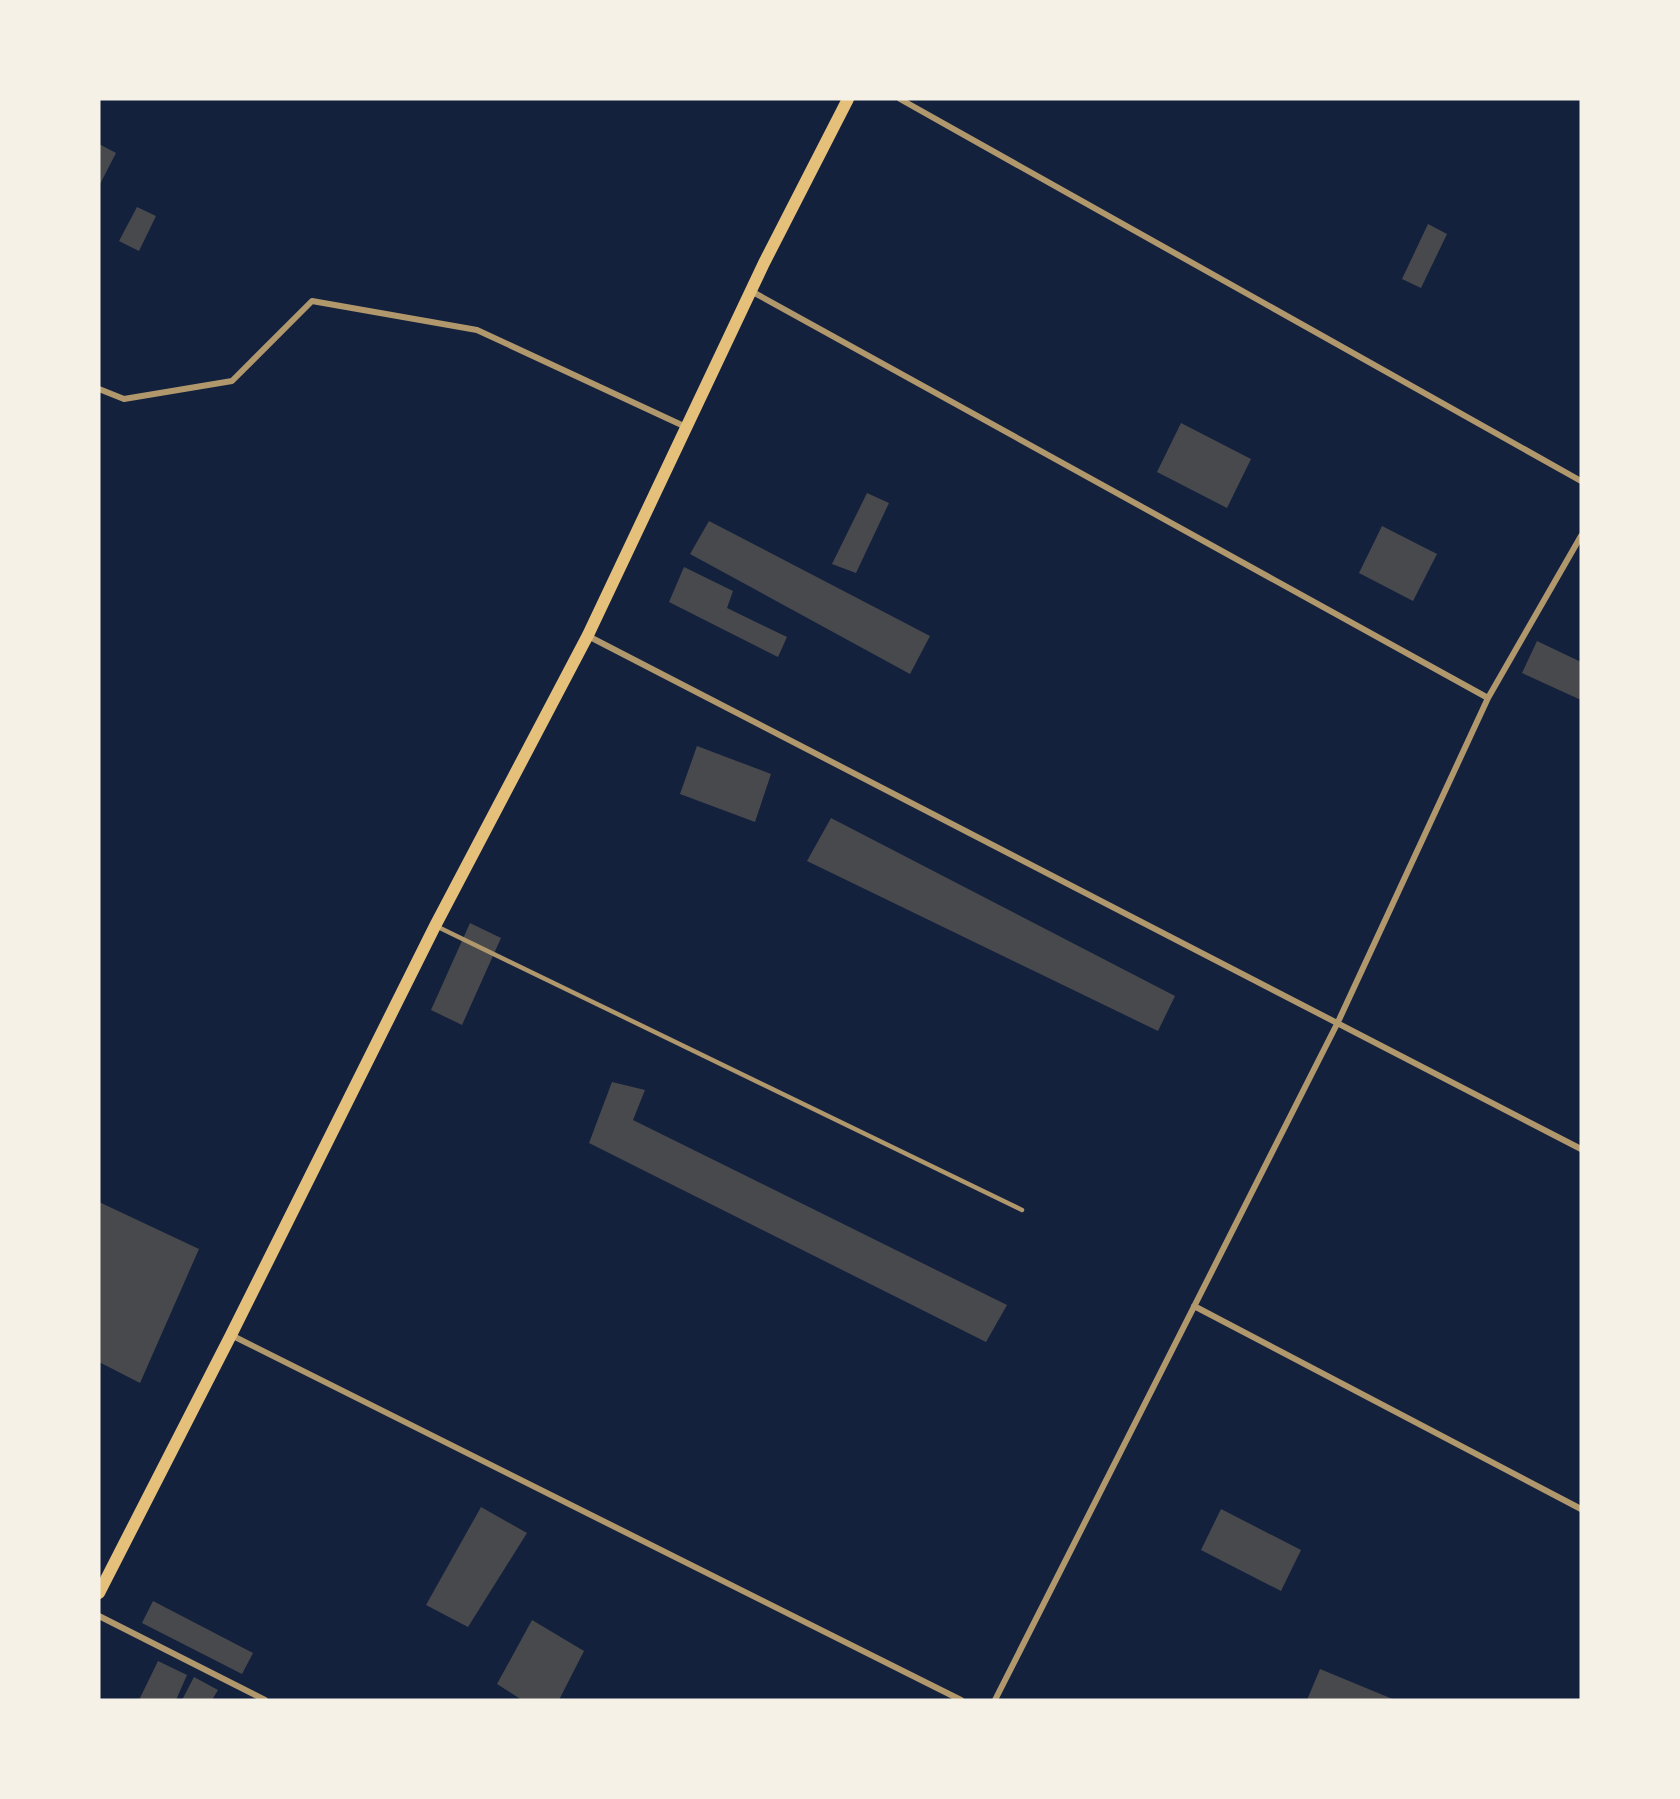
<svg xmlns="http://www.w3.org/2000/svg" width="1680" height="1799" viewBox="0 0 1680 1799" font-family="Manrope,sans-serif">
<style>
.building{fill:#48494c}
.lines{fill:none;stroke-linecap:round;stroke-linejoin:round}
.service{stroke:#b1986c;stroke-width:4.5}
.minor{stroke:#b1986c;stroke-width:6}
.secondary{stroke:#e5c07b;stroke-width:12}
</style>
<rect width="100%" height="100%" fill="#14213d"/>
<path class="building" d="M99,144L116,153L99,186Z
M137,207L156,216L139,251L119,241Z
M1428,224L1447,234L1421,288L1402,279Z
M1181,423L1251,459L1227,508L1157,472Z
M867,493L889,503L856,573L832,564Z
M709,521L930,636L910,674L690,554Z
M1382,526L1437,554L1413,601L1359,573Z
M684,567L733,591L727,608L787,637L778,657L669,602Z
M1537,641L1581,662V700L1522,673Z
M697,746L771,774L755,822L680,794Z
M831,818L1175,996L1158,1031L807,861Z
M470,923L501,938L462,1025L431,1010Z
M612,1082L645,1090L633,1120L1007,1305L986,1342L589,1143Z
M99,1202L199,1249L140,1383L99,1362Z
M481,1507L527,1533L468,1627L426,1605Z
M1221,1509L1301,1550L1281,1591L1201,1550Z
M153,1601L253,1653L242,1674L142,1623Z
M532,1620L584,1651L559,1700H522L497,1684Z
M158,1661L187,1675L176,1700H139Z
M1320,1669L1395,1700H1307Z
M194,1677L218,1690L212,1700H182Z"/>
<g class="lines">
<path class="service" d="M438,927L1022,1210"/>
<path class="minor" d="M900,99L1581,481
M751,291L1488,698
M99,389L124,399L232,381L312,301L477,330L686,427
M588,636L1581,1149
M1194,1306L1581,1509
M231,1335L961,1700
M99,1616L265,1700
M995,1700L1338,1022L1488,698L1581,536"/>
<path class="secondary" d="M99,1593L231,1335L435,926L588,635L764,263L848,99"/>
</g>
<rect width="1680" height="1799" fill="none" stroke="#f6f1e7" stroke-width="201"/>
</svg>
